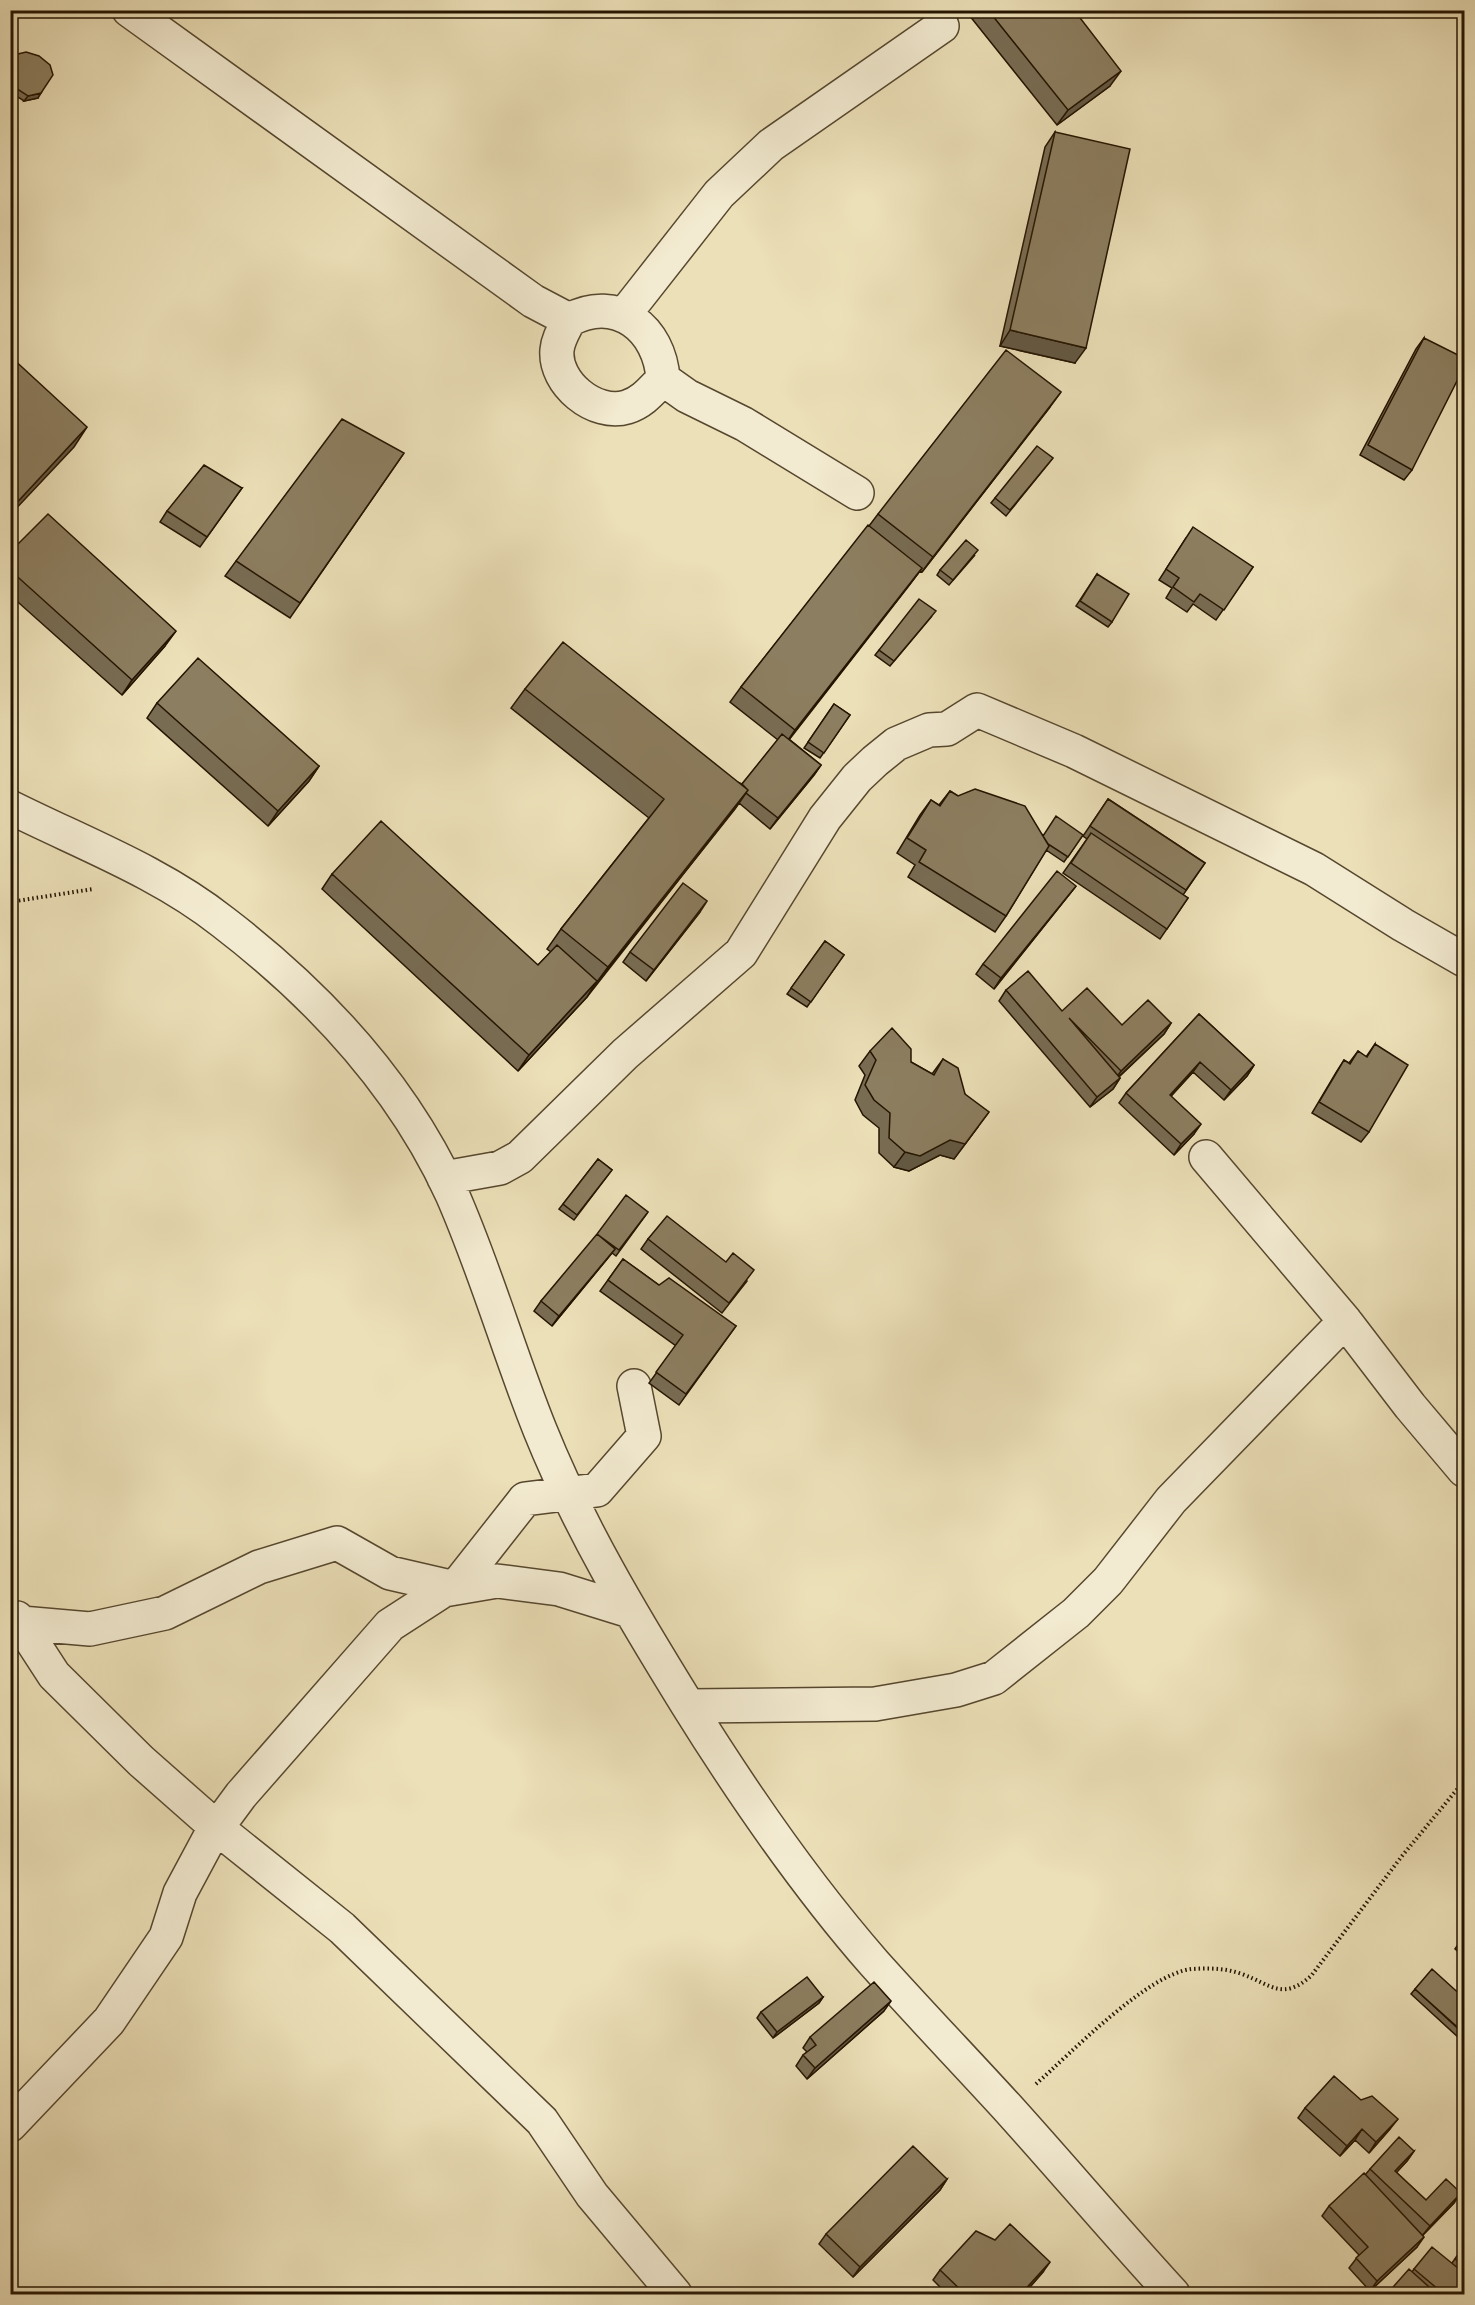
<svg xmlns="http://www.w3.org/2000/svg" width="1475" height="2305" viewBox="0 0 1475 2305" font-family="'Sorts Mill Goudy',serif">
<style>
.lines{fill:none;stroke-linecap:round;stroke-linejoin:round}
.minor-casing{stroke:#56472e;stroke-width:36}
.path{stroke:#241400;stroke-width:4;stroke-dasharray:1.5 3;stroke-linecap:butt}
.minor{stroke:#f3ebd1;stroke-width:33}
.wall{fill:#786c53;stroke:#241400;stroke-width:1.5}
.shaded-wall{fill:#625843;stroke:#241400;stroke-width:1.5}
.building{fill:#8c7e60;stroke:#241400;stroke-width:1.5}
</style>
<rect width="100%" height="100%" fill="#ece0b8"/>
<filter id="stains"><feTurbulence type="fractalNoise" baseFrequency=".00333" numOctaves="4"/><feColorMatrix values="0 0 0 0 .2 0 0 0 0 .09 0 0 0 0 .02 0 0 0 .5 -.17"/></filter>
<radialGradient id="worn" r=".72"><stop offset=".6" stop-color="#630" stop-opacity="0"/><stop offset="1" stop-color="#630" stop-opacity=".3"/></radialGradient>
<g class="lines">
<g class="minor-casing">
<path id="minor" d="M129,10L533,301L569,320C617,294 660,329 663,379L687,396L744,424L857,493
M624,315L719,194L771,145L942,26
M569,320C564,330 558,339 557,350C554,383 595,417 627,407C643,402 652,390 663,379
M10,807C82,843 160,872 223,922C317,994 402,1085 452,1194C486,1271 509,1353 540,1430C579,1527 632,1615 687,1704C743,1794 804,1883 874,1963C917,2011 962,2058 1006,2106C1062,2168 1116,2232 1173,2294
M1206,1157L1345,1321L1410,1406L1464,1470
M444,1178L500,1168L520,1157L625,1054L741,953L825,818L857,778L875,761L896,744L929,730L947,729L977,710L1074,751L1314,869L1403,925L1464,960
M17,1618L54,1675L141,1761L217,1828L342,1928L542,2121L592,2195L675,2294
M10,1622L90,1629L165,1613L259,1567L337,1543L390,1573L455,1588L525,1499L597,1490L644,1436L634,1386
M689,1706L875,1704L956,1690L994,1678L1076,1613L1108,1581L1171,1500L1345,1321
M10,2125L109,2021L166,1937L180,1893L210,1837L241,1795L390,1625L444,1590L497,1581L559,1589L630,1611"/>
</g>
<path class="path" d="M10,902L93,889
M1036,2084C1070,2054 1148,1973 1192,1969C1209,1968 1225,1968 1242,1974C1272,1985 1282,2001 1311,1976L1402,1856L1464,1781"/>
<use href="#minor" class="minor"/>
</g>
<path class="wall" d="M965,10H1074L1110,86L1057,125Z
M14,55L38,98L24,101L10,92V61Z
M1055,132L1075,363L1000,346L1045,147Z
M1424,338L1412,470L1404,480L1360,455L1416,349Z
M1050,407L922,572L920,571L789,739L821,765L814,775L770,829L739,803L587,997L518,1071L322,889L332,874L538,965L551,952L547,949L561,929L649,818L511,708L525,689L742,784L778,740L730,702L741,687L869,526L878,514Z
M404,453L290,618L225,576L236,561Z
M1053,458L1006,516L991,503L995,498Z
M242,488L200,547L160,522L167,511Z
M1186,538L1253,567L1216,620L1193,604L1187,612L1166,598L1172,588L1159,580Z
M10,552L165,646L122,695L10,595Z
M975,555L949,585L937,575L940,570Z
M1097,574L1112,622L1108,627L1076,606Z
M932,616L890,666L875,655L879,650Z
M157,703L319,766L309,781L268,826L147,718Z
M834,704L850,715L820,758L804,748Z
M950,791L958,796L1043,835H1083L1064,862L1046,850L1006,916L995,932L908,877L915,865L897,853L920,815L931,800L939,805Z
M1108,799L1205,863L1183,895L1188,898L1160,939L1063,873L1087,839L1083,836Z
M1076,886L994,989L976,974L983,964Z
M700,912L646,981L623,962L630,952Z
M825,941L844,955L807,1007L787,994Z
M1006,990L1062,1011L1122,1025L1171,1023L1164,1034L1119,1077L1120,1078L1113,1089L1090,1107L999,1001Z
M1199,1014L1254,1065L1247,1076L1224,1100L1193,1072L1171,1096L1194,1134L1174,1155L1119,1103L1126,1093Z
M1375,1044L1369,1132L1361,1142L1312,1113L1337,1071L1344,1060L1349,1063L1358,1051L1366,1057Z
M870,1051L911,1062L932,1074L943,1059L965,1094L978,1127L954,1159L940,1155L909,1171L894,1167L879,1153V1128L863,1115L855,1100L865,1075L859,1066Z
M598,1159L612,1170L574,1220L559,1209Z
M648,1212L616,1256L612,1253L552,1326L534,1311L541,1301Z
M648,1239L747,1281L722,1313L641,1249Z
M623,1259L659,1285L736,1326L679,1405L649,1383L676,1346L600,1291Z
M1464,1906V1918L1459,1914Z
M1464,1936V1957L1455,1949Z
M1415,1989L1464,2034L1460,2039L1411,1994Z
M823,1997L819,2003L773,2038L757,2018L761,2012Z
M884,2011L807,2079L796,2066L803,2055L807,2052L803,2048L810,2037Z
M1305,2108L1390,2129L1369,2153L1355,2140L1340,2156L1298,2118Z
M1414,2151L1407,2161L1396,2172L1426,2200L1454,2203L1423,2235L1417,2247L1370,2291L1349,2268L1359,2255L1322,2216L1329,2206L1365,2175L1370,2169Z
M947,2179L940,2190L853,2277L819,2244L826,2234Z
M1464,2246V2295H1386L1412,2272L1414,2269L1452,2263Z
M940,2270L1043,2272L1023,2295H948L933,2280Z"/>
<path class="shaded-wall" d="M1121,71L1110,86L1057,125L1068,110Z
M41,93L38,98L24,101L28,96Z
M1010,330L1086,348L1075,363L1000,346Z
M1061,392L1050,407L922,572L933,557Z
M87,427L74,447L10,515V510Z
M922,568L911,583L785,745L795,730Z
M176,631L165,646L122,695L132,680Z
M821,765L814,775L770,829L778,818Z
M319,766L309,781L268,826L278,811Z
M748,790L735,809L594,986L608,967Z
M1076,886L1068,896L994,989L1001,978Z
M707,901L700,912L646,981L654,970Z
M597,981L587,997L518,1071L529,1055Z
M1171,1023L1164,1034L1114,1081L1121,1071Z
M1200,1062L1193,1072L1163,1105L1170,1095Z
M1254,1065L1247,1076L1224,1100L1231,1090Z
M1120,1078L1113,1089L1090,1107L1097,1097Z
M989,1112L954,1159L940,1155L909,1171L894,1167L905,1152Z
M1201,1124L1194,1134L1174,1155L1181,1144Z
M615,1249L607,1259L552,1326L559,1316Z
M823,1997L819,2003L773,2038L777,2032Z
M891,2001L884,2011L807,2079L815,2068Z
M1398,2119L1390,2129L1369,2153L1376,2142Z
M1362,2129L1355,2140L1340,2156L1347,2146Z
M1414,2151L1407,2161L1388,2182L1395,2171Z
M947,2179L940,2190L853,2277L860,2267Z
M1461,2193L1454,2203L1422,2236L1430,2226Z
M1424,2237L1417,2247L1370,2291L1377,2281Z
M1050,2262L1043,2272L1023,2295H1020Z"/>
<path class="building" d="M988,10H1074L1121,71L1068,110Z
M26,52L39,56L50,65L53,75L41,93L28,96L11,85L10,83V64L14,55Z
M1055,132L1130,149L1086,348L1010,330Z
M1424,338L1464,358V367L1412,470L1368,445Z
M1006,350L1061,392L933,557L878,514Z
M10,356L87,427L10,510Z
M342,419L404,453L300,603L236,561Z
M1037,446L1053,458L1010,510L995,498Z
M204,465L242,488L207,537L167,511Z
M48,514L176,631L132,680L10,570V552Z
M868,525L922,568L795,730L741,687Z
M1193,527L1253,567L1224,610L1200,594L1194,602L1173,587L1179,578L1166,569Z
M966,540L978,550L953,580L940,570Z
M1097,574L1129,594L1112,622L1080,601Z
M919,599L936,611L894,661L879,650Z
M563,642L748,790L608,967L561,929L664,799L525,689Z
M198,658L319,766L278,811L157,703Z
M834,704L850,715L824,753L808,742Z
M782,734L821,765L778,818L746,793L748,790L742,784Z
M975,789L1025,806L1049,846L1006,916L919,862L926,850L907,838L931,800L940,806L950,791L958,796Z
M1108,799L1205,863L1186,890L1090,826Z
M1056,816L1083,835L1068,857L1048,844L1043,836Z
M381,821L538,965L557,945L597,981L529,1055L332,874Z
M1091,833L1188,898L1167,929L1071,863Z
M1057,871L1076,886L1001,978L983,964Z
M683,883L707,901L654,970L630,952Z
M825,941L844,955L811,1002L791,988Z
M1028,971L1062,1011L1087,988L1122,1025L1148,1000L1171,1023L1121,1071L1069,1018L1120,1078L1097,1097L1006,990Z
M1199,1014L1254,1065L1231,1090L1200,1062L1170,1095L1201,1124L1181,1144L1126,1093Z
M892,1028L911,1049V1062L934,1075L943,1059L958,1068L965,1094L989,1112L965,1144L950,1140L920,1156L905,1152L889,1138L890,1113L874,1100L865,1085L876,1060L870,1051Z
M1375,1044L1408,1065L1369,1132L1319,1102L1344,1060L1350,1064L1358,1051L1367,1057Z
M598,1159L612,1170L577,1215L563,1204Z
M626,1195L648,1212L619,1250L597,1234Z
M667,1216L726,1262L733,1253L754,1270L729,1303L648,1239Z
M597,1234L615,1249L559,1316L541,1301Z
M623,1259L659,1285L669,1278L736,1326L686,1394L656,1372L683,1335L608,1280Z
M1432,1969L1464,1998V2033L1415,1989Z
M807,1977L823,1997L777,2032L761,2012Z
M874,1982L891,2001L815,2068L803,2055L816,2045L810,2037Z
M1334,2076L1361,2100L1372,2096L1398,2119L1376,2142L1362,2129L1347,2146L1305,2108Z
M1399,2137L1414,2151L1395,2171L1426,2200L1446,2179L1461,2193L1430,2226L1370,2169Z
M913,2146L947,2179L860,2267L826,2234Z
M1364,2173L1424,2237L1377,2281L1356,2258L1368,2247L1329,2206Z
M1010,2224L1050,2262L1020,2295H966L940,2270L976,2231L995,2240Z
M1464,2246V2266L1455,2259Z
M1432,2247L1464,2273V2295H1445L1414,2269Z
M1409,2269L1437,2294V2295H1386Z"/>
<rect width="1475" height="2305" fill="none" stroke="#ece0b8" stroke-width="36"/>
<rect x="12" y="12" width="1451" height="2281" fill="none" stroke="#241400" stroke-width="3"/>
<rect x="18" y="18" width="1439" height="2269" fill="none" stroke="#241400" stroke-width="1.5"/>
<rect width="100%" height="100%" filter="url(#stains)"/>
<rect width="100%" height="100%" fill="url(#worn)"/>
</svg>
